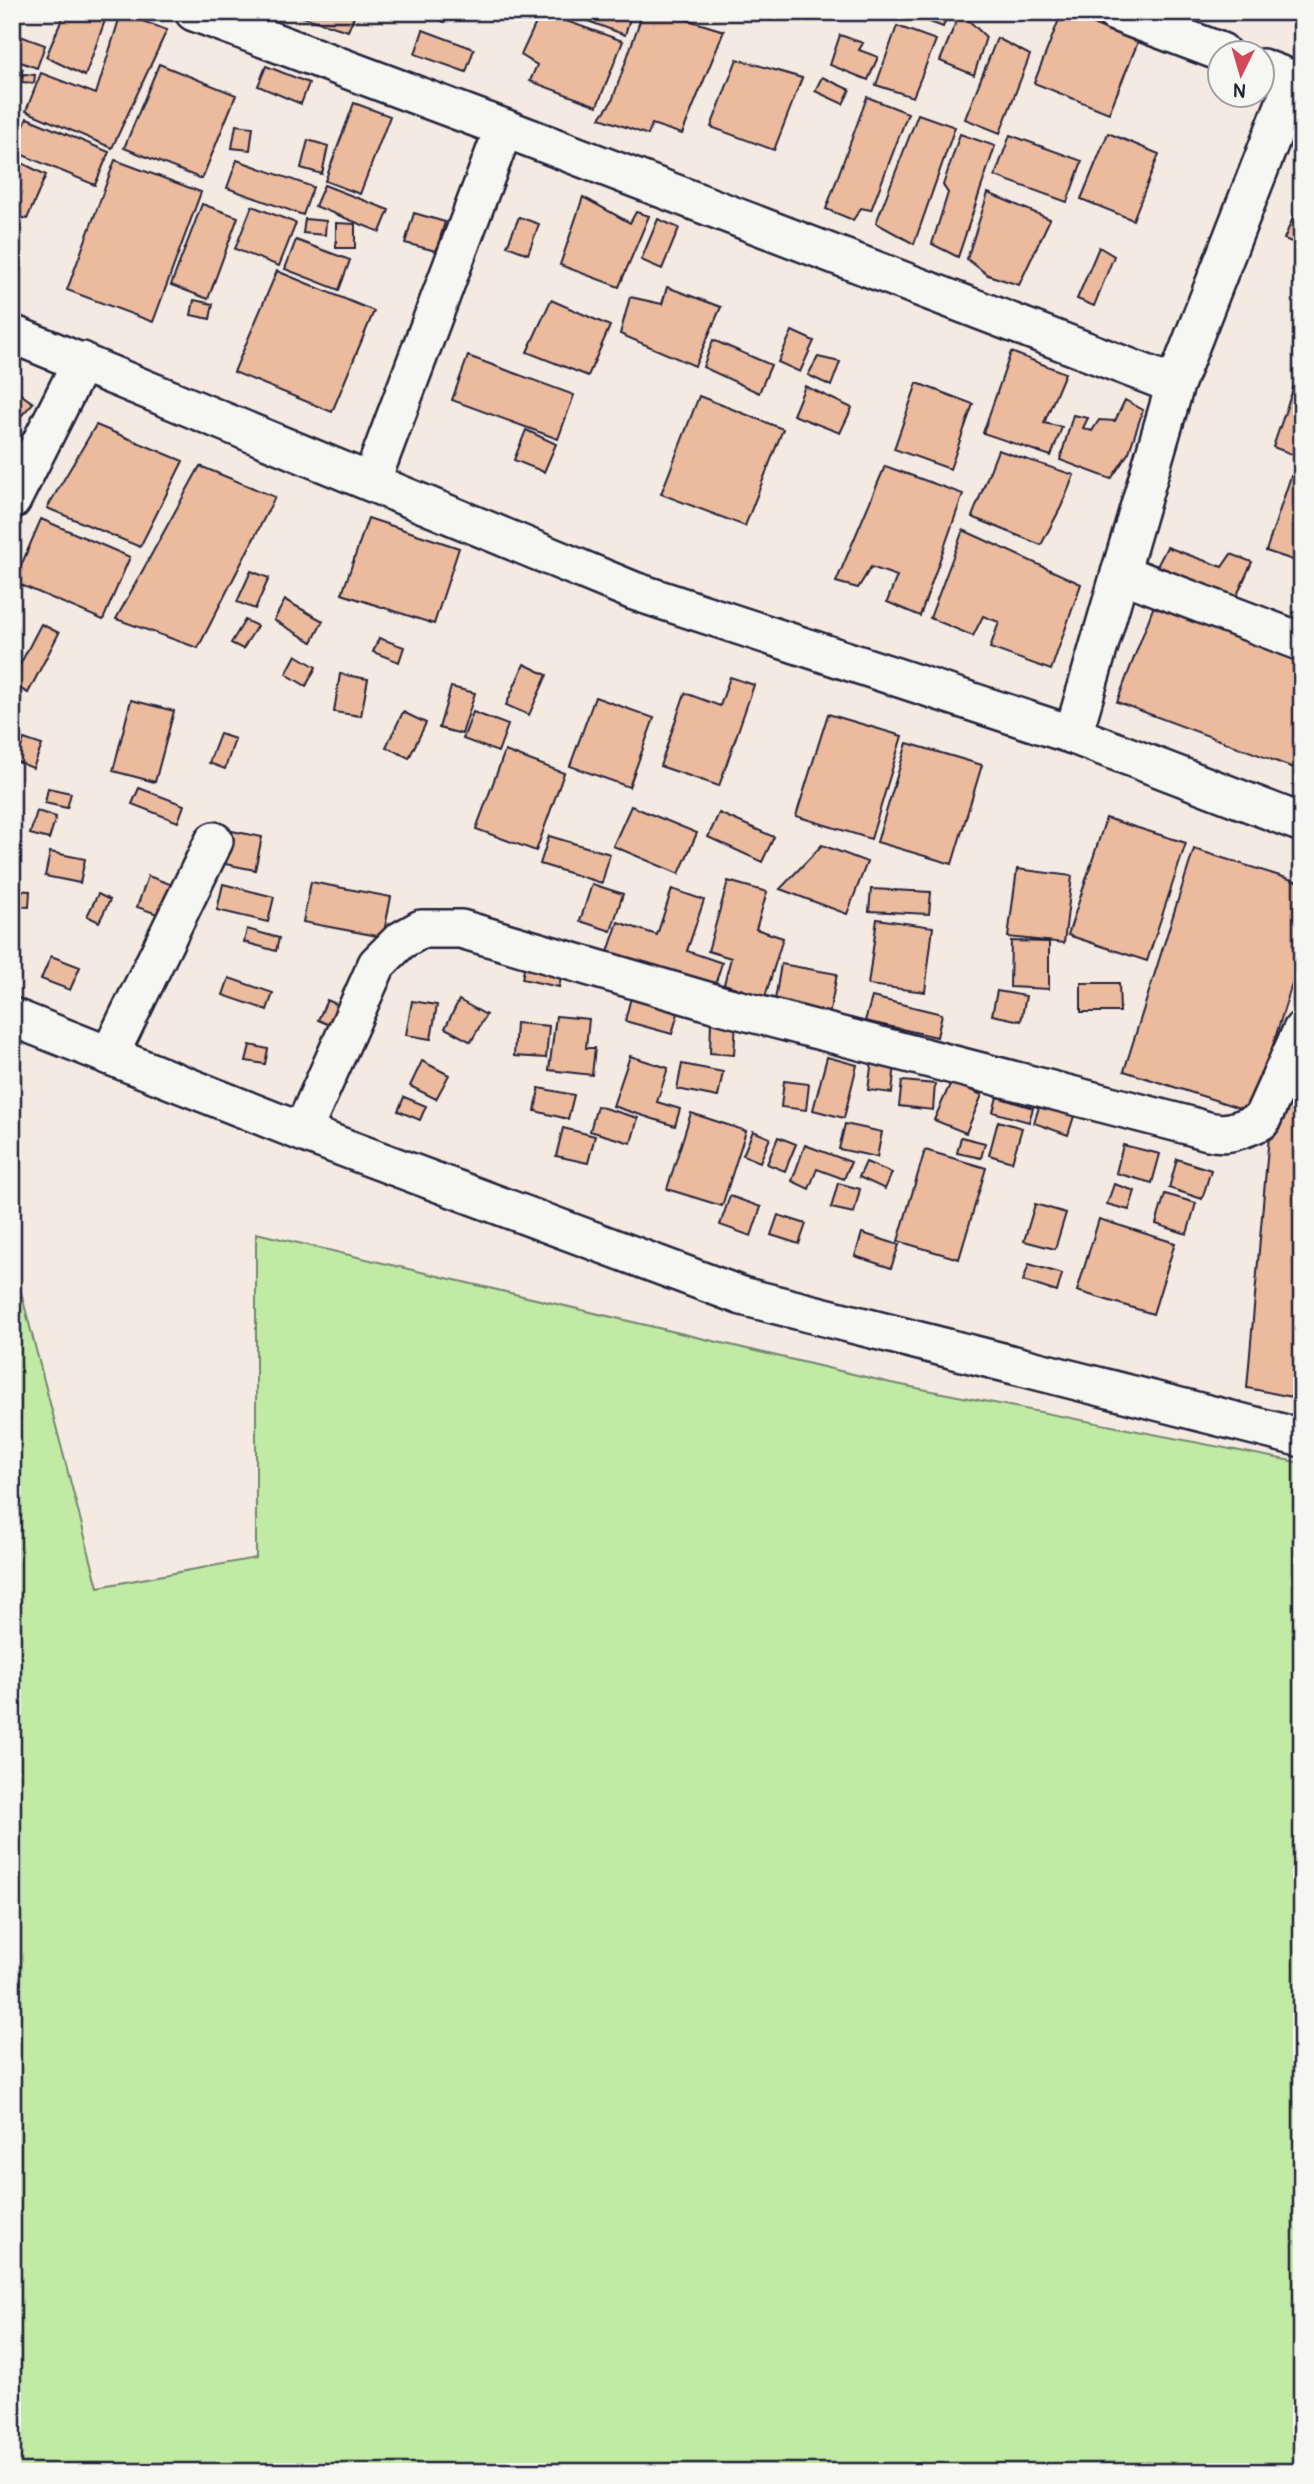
<svg xmlns="http://www.w3.org/2000/svg" width="1314" height="2484" viewBox="0 0 1314 2484" font-family="Pangolin,sans-serif">
<style>
.green{fill:#c1eaa5;stroke:#728670;stroke-width:2}
.building{fill:#ecba9d;stroke:#22223b;stroke-width:2}
.lines{fill:none;stroke-linecap:round;stroke-linejoin:round}
.street-casing{stroke:#22223b;stroke-width:42}
.street{stroke:#f6f6f2;stroke-width:37}
</style>
<rect width="100%" height="100%" fill="#f4eae1"/>
<filter id="ink" filterUnits="userSpaceOnUse"><feTurbulence type="fractalNoise" baseFrequency=".0143" numOctaves="2"/><feDisplacementMap in="SourceGraphic" scale="14" xChannelSelector="R" yChannelSelector="G"/><feConvolveMatrix kernelMatrix="1 2 1 2 8 2 1 2 1" color-interpolation-filters="sRGB"/></filter>
<g filter="url(#ink)">
<path class="green" d="M256,1233L891,1383L1302,1463V2472H12V1258L98,1587L256,1558Z"/>
<path class="building" d="M65,12H108L85,76L46,57Z
M287,12H356L348,31Z
M426,12H450L444,22Z
M541,12L623,41L597,106L530,81L537,65L521,55Z
M564,12H632L625,35Z
M643,12H662L724,31L682,134L652,124L648,135L600,118L612,101Z
M909,12H949L943,27L908,14Z
M960,12L986,37L974,75L940,61Z
M1062,12L1138,42L1109,113L1034,83Z
M121,13L167,30L112,148L26,111L41,73L96,94Z
M897,26L936,40L913,97L876,85Z
M423,30L474,49L466,72L415,54Z
M12,33L45,45L37,68L12,59Z
M840,35L863,43L859,50L878,57L868,80L830,65Z
M997,38L1030,55L1000,133L965,119Z
M737,59L802,78L774,150L711,127Z
M159,64L236,95L202,179L124,148Z
M12,65L23,69L12,100Z
M266,66L309,83L301,104L258,86Z
M23,74L35,75L34,83L22,82Z
M822,77L850,90L843,104L815,91Z
M867,97L908,113L871,210L861,208L853,220L826,209Z
M354,103L390,116L360,194L325,181Z
M918,114L955,127L914,244L876,223Z
M27,118L109,152L95,185L13,151Z
M236,125L253,127L250,150L232,148Z
M1108,133L1159,154L1133,220L1081,199Z
M960,134L995,146L958,257L932,244L948,193L943,185Z
M1010,135L1082,161L1067,202L995,176Z
M308,140L328,146L322,174L301,168Z
M12,158L46,175L27,219L12,215Z
M115,160L201,192L153,322L67,290Z
M237,160L313,187L303,215L227,188Z
M324,185L389,210L380,232L315,206Z
M988,193L1050,219L1019,285L988,275L967,259Z
M583,197L630,223L636,212L649,216L619,287L560,265Z
M1302,197V246L1284,239Z
M202,204L238,217L208,299L171,285Z
M252,206L296,223L279,266L235,249Z
M414,213L445,222L436,251L405,243Z
M519,217L539,224L528,254L507,246Z
M305,219L326,221L325,235L303,233Z
M658,219L679,228L662,269L641,260Z
M336,223L355,224V248H336Z
M296,240L350,260L339,290L285,269Z
M1099,247L1114,256L1094,306L1077,299Z
M277,271L374,311L332,412L234,372Z
M667,287L721,307L695,366L620,334L630,297L662,304Z
M194,300L213,304L210,319L191,315Z
M551,300L610,326L588,376L527,352Z
M792,331L814,341L800,372L778,362Z
M713,340L771,365L759,393L703,367Z
M1011,352L1065,373L1044,423L1062,427L1051,456L983,433Z
M468,356L574,395L558,439L452,400Z
M818,357L840,362L831,386L808,375Z
M1301,366L1302,367V458L1273,447Z
M917,383L973,404L950,469L894,449Z
M805,386L852,408L840,433L793,415Z
M12,388L33,403L12,426Z
M699,396L783,429L745,526L661,494Z
M1125,400L1143,410L1129,452L1111,479L1060,460L1073,415L1088,418L1083,428L1092,431L1099,420L1115,421Z
M96,425L183,461L140,547L47,508Z
M526,430L556,444L544,472L514,460Z
M998,450L1074,475L1061,507L1041,545L972,517Z
M200,466L275,497L198,648L116,619Z
M885,466L963,494L920,616L887,602L897,576L871,567L858,588L836,582Z
M1291,476L1302,479V563L1266,551Z
M368,518L459,548L434,624L342,594Z
M41,519L130,557L103,620L14,582Z
M963,530L1081,584L1051,670L990,648L999,622L983,616L973,636L930,618Z
M1167,547L1222,567L1231,554L1252,562L1233,604L1153,574Z
M251,571L269,578L255,609L237,602Z
M285,600L323,621L312,642L274,620Z
M1155,603L1302,658V771L1117,702Z
M245,620L257,626L243,649L231,643Z
M41,624L59,633L28,693L12,684V680Z
M379,638L404,647L399,662L373,652Z
M296,655L316,667L306,686L286,674Z
M524,664L547,675L529,715L506,705Z
M340,674L368,679L361,716L334,712Z
M730,677L754,685L719,786L660,766L685,693L720,706Z
M451,687L475,693L462,734L439,728Z
M595,697L654,718L629,787L570,766Z
M131,700L174,711L155,782L113,771Z
M403,712L426,723L409,758L386,747Z
M473,712L508,725L498,752L463,739Z
M828,714L902,736L871,839L796,816Z
M220,734L235,739L225,769L209,763Z
M24,739L42,745L33,768L15,761Z
M907,743L982,765L952,864L877,842Z
M505,751L564,773L536,851L476,829Z
M48,788L71,793L67,808L45,803Z
M139,788L184,805L178,822L132,804Z
M631,806L697,833L679,874L613,846Z
M37,811L56,817L49,839L30,834Z
M719,813L774,837L762,862L708,837Z
M1106,818L1186,843L1147,961L1068,935Z
M232,831L262,837L255,870L225,864Z
M549,836L610,854L602,883L540,864Z
M822,845L867,862L847,914L780,889Z
M1194,849L1302,883V952L1252,1112L1124,1071Z
M50,852L85,859L80,883L45,876Z
M1017,869L1072,876L1064,943L1008,937Z
M148,876L173,885L163,916L137,907Z
M728,881L767,892L756,929L783,938L765,997L724,984L731,958L708,951Z
M311,882L391,897L383,937L303,922Z
M223,884L274,897L268,922L217,910Z
M592,884L623,894L611,931L580,921Z
M672,889L704,900L687,951L722,963L713,991L607,955L618,922L657,935Z
M871,889L931,892L929,914L869,911Z
M14,890L30,891L29,907L13,906Z
M98,894L110,900L99,922L87,916Z
M877,919L933,927L925,992L868,985Z
M247,929L279,938L276,951L244,942Z
M1011,941L1049,942V989L1010,987Z
M527,955L564,963L559,987L522,979Z
M51,956L80,967L70,990L41,979Z
M781,964L837,974L829,1016L774,1006Z
M229,978L273,993L267,1010L223,995Z
M1081,983H1119L1120,1012H1081Z
M997,991L1026,996L1021,1021L992,1015Z
M631,997L679,1010L672,1034L625,1021Z
M872,997L942,1014L937,1037L865,1021Z
M327,1000L341,1006L332,1026L318,1020Z
M459,1000L486,1015L471,1042L445,1028Z
M412,1001L437,1005L431,1039L406,1035Z
M556,1016L589,1019L586,1048H595L592,1075L549,1070Z
M711,1020L736,1021L734,1055L710,1053Z
M516,1023L549,1026L546,1058L514,1056Z
M250,1045L268,1049L265,1064L246,1061Z
M630,1056L668,1068L657,1102L680,1109L675,1126L613,1106Z
M827,1057L857,1065L844,1118L813,1110Z
M872,1060L895,1062L892,1093L868,1090Z
M1302,1060V1399L1247,1388L1270,1124Z
M422,1061L449,1075L436,1099L410,1086Z
M682,1064L723,1072L718,1097L677,1089Z
M784,1081L809,1084L806,1110L781,1107Z
M902,1081L935,1084L933,1110L899,1106Z
M951,1082L982,1095L966,1133L934,1120Z
M539,1088L574,1095L568,1119L535,1111Z
M404,1097L426,1106L420,1120L398,1111Z
M997,1097L1033,1108L1029,1122L993,1112Z
M1040,1104L1074,1116L1068,1135L1034,1123Z
M597,1106L638,1118L631,1143L590,1131Z
M691,1113L746,1131L722,1206L667,1189Z
M998,1121L1022,1128L1012,1162L989,1155Z
M845,1124L882,1132L877,1157L839,1149Z
M563,1128L595,1136L588,1163L556,1156Z
M753,1131L770,1138L760,1162L743,1155Z
M778,1137L796,1144L785,1171L767,1164Z
M961,1137L985,1143L981,1158L957,1153Z
M805,1145L851,1162L844,1179L817,1169L809,1189L792,1181Z
M1123,1145L1160,1154L1152,1183L1116,1173Z
M925,1150L986,1168L959,1259L898,1241Z
M1177,1159L1211,1170L1202,1199L1169,1188Z
M866,1162L892,1173L885,1189L859,1177Z
M838,1183L860,1189L854,1213L831,1208Z
M1114,1184L1135,1191L1129,1210L1107,1204Z
M1165,1194L1196,1203L1187,1234L1156,1224Z
M730,1196L761,1207L751,1236L720,1225Z
M1035,1204L1066,1213L1055,1249L1024,1241Z
M778,1215L806,1224L799,1244L771,1235Z
M1099,1219L1175,1243L1153,1314L1077,1291Z
M862,1233L899,1245L891,1268L855,1256Z
M1029,1264L1062,1274L1057,1292L1023,1281Z"/>
<g class="lines">
<g class="street-casing">
<path id="street" d="M194,12L504,128L1175,385
M1115,12L1221,52
M1262,68L1302,83
M12,334L634,591L1073,735L1302,823
M371,482L504,128
M12,500L82,361
M1120,573L1302,642
M1073,735L1175,385L1294,80
M12,1017L302,1132L742,1296L1302,1438
M109,1056L214,841
M302,1132L377,964L400,941L421,929H461L717,1004L1191,1126C1222,1137 1232,1134 1261,1121L1302,1030"/>
</g>
<use href="#street" class="street"/>
</g>
</g>
<rect width="1314" height="2484" fill="none" stroke="#f6f6f2" stroke-width="42"/>
<rect x="21" y="21" width="1272" height="2442" fill="none" stroke="#22223b" stroke-width="2.5" filter="url(#ink)"/>
<g transform="translate(1241 74) rotate(185)"><circle r="33" fill="#f6f6f2" stroke="#a1a1a9" stroke-width="2"/>
<path d="M0-5L12 26L0 18L-12 26Z" fill="#d1495b"/>
<text y="-10" font-size="19" font-weight="bold" text-anchor="middle" fill="#22223b">N</text>
</g>
</svg>
